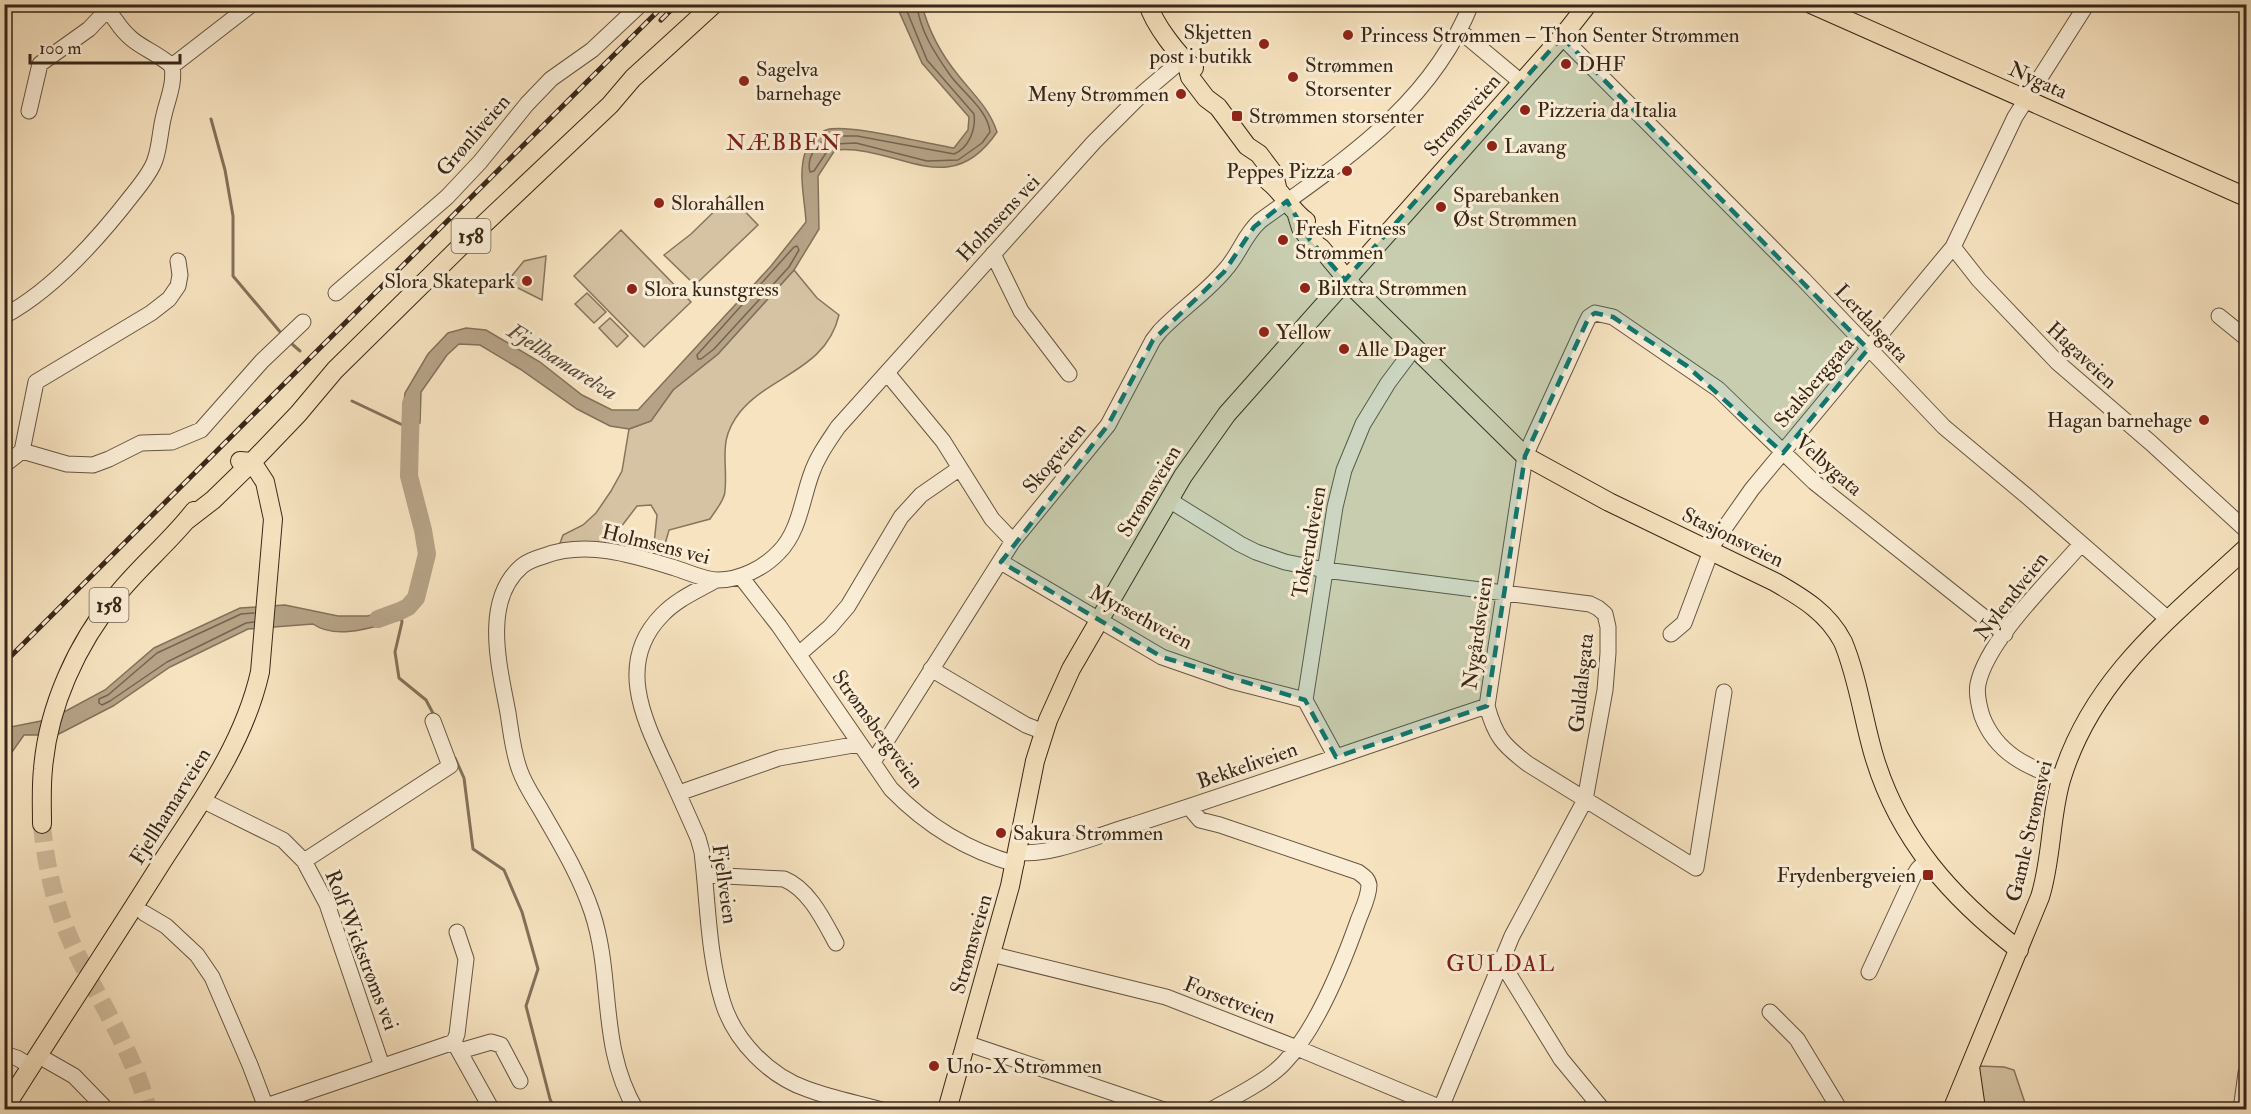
<svg xmlns="http://www.w3.org/2000/svg" width="2251" height="1114" viewBox="0 0 2251 1114" font-family="'IM FELL Double Pica',serif">
<style>
.green{fill:#d6c3a3;stroke:#86745d;stroke-width:1.5}
.water{fill:#b6a387;stroke:#83715a;stroke-width:1.5}
.lines{fill:none;stroke-linecap:round;stroke-linejoin:round}
.shore{stroke:#76644f;stroke-width:1.5}
.stream{stroke:#83715a;stroke-width:3}
.river{stroke:#b6a387;stroke-width:18}
.major-tunnel{stroke:#d1bd9e;stroke-width:18;stroke-dasharray:18 9;stroke-linecap:butt}
.minor-casing{stroke:#675541;stroke-width:17}
.major-casing{stroke:#372617;stroke-width:20}
.minor{stroke:#faedd6;stroke-width:15}
.major{stroke:#f7e3c0;stroke-width:18}
.rail-casing{stroke:#372617;stroke-width:5}
.rail{stroke:#faedd6;stroke-width:3;stroke-dasharray:9;stroke-linecap:butt}
.marked{fill:#0f766e;fill-opacity:0.2;stroke:#0f766e;stroke-width:4.5;stroke-dasharray:12 8;stroke-linejoin:round}
.poi-dot{fill:#8f2418;stroke:#faedd6;stroke-width:2}
.labels{text-anchor:middle;stroke-width:6;stroke-linejoin:round;paint-order:stroke}
.shield{fill:#faedd6;stroke:#726250;stroke-width:1.5}
.shield-label{font-size:20px;font-weight:bold;fill:#372617}
.poi-label{font-size:21px;fill:#372617;stroke:#faedd6;text-anchor:start}
.street-label{font-size:21px;fill:#372617;stroke:#faedd6}
.neighbourhood-label{font-size:22px;letter-spacing:1.5px;fill:#7a1f14;stroke:#faedd6}
.water-label{font-size:22px;font-style:italic;fill:#5d4c39;stroke:#faedd6}
</style>
<rect width="100%" height="100%" fill="#f7e3c0"/>
<filter id="stains"><feTurbulence type="fractalNoise" baseFrequency=".00333" numOctaves="4"/><feColorMatrix values="0 0 0 0 .2 0 0 0 0 .09 0 0 0 0 .02 0 0 0 .5 -.17"/></filter>
<radialGradient id="worn" r=".72"><stop offset=".6" stop-color="#630" stop-opacity="0"/><stop offset="1" stop-color="#630" stop-opacity=".3"/></radialGradient>
<path class="green" d="M730,196L758,225L695,285L664,255L691,234Z
M621,230L691,302L644,347L574,276Z
M546,256L542,300L510,284V278L524,261Z
M794,270L817,298L839,315C826,370 770,375 740,412C717,441 728,460 725,491C725,500 715,511 710,519L669,530L660,562L653,554L657,515L651,505L637,506L608,544L555,557L563,535L583,525L596,513L611,491L622,471L629,429L651,421L673,390L718,354Z
M587,293L606,312L594,323L575,304Z
M610,318L628,336L617,347L599,328Z
M1979,1066L2004,1067L2014,1070L2027,1109H1984L1980,1089Z"/>
<path class="water" d="M898,5H922C928,29 941,54 958,75C973,94 989,108 997,132C949,203 898,144 835,150L818,176L819,229L794,270L718,354L673,390L651,421L629,429L610,426L577,409L520,369L480,345L459,344L447,355L421,392L420,423L409,428L403,412L405,393L428,354L448,333L466,328L486,330L540,362L582,395L612,410H638L771,266L806,222C805,200 798,175 805,153C807,147 820,132 826,130C848,123 927,144 954,148L968,130L969,117L922,63L898,9Z
M398,604L400,620C375,626 337,641 313,624L248,629L170,667L113,706L57,735H24L12,752L5,757V728L51,719L105,690L154,648L240,608L285,605L338,616H367L387,612Z"/>
<g class="lines">
<path class="shore" d="M904,4L927,60L974,114C976,129 969,148 954,154L857,136H828C817,146 806,156 810,172L814,171L830,147L834,144L856,143L927,161L958,160L982,143L990,132C988,110 963,93 950,75C936,55 919,30 917,4
M794,247L797,246L799,250L789,267L714,349L701,359H698L697,355Z
M254,622L246,623L167,662L110,701L102,705L99,703V699L108,695L157,653L241,614L254,613"/>
<path class="stream" d="M211,119L225,170L233,216V276L281,333
M292,344L300,351
M352,401L409,428
M400,611L402,622L395,652L399,678L426,700L435,717
M455,758L464,778L473,849L504,870L522,912L538,969L526,1006L550,1099L555,1110"/>
<path class="river" d="M378,619L400,611L408,607L416,598L427,554L423,530L409,476L411,403"/>
<path class="major-tunnel" d="M42,824C46,870 57,914 78,956C102,1006 135,1055 148,1110"/>
<g class="minor-casing">
<path id="minor" d="M107,4C108,11 112,16 116,21C134,48 150,47 172,66
M1460,31L1521,82
M1562,37L1803,279L1944,427L2029,498L2169,620
M172,66L252,4
M29,111L40,64L89,29L108,9
M1953,247L1979,280L2057,362L2151,443L2246,530
M993,254L1021,311L1069,374
M336,293L447,197L480,162L527,104L551,79L592,50L641,4
M4,316C53,290 99,238 133,194C141,184 151,172 155,160C160,146 160,130 164,115C168,98 175,83 172,66
M2219,316L2246,338
M887,373L943,441L992,519L1013,541
M22,451L36,382L151,313L169,299L178,286L180,275L178,261
M4,465L22,451L67,464L93,465L109,459L141,443L172,442L201,430L262,361L303,322
M1169,500L1240,544L1256,552L1285,562L1325,570L1590,604L1598,608L1605,614L1608,627V653L1605,690L1585,800L1512,936L1440,1110
M1001,562L1162,657L1231,681L1305,700
M741,577L779,626L891,789C925,824 968,851 1016,864
M716,580C697,591 677,599 662,615C615,663 644,720 668,771C678,793 688,815 698,838L702,852C708,902 708,955 723,1003C735,1041 769,1076 807,1089C831,1098 857,1103 882,1110
M1671,634L1684,623L1714,543L1752,489L1953,247L2015,117L2087,4
M799,654L830,627L848,606L901,517L921,495L960,468
M931,669L1026,725L1044,732
M1724,692L1696,868L1528,764C1503,745 1495,736 1487,706L1525,456L1585,325L1589,317L1595,313L1613,317L1718,389L1814,482L2005,634
M1336,757L1305,700L1335,507L1344,470L1363,424L1388,383L1415,347
M873,762L1013,541L1108,425L1153,340L1160,331C1181,309 1206,293 1225,270C1239,255 1244,235 1260,221C1344,160 1431,105 1471,4
M2061,779C2027,767 1996,753 1982,716C1979,706 1976,694 1978,684C1987,640 2051,579 2081,544
M679,793L779,758L859,744
M202,800L283,840L304,861L327,904L382,1066
M1189,807L1200,820L1220,825L1358,872C1363,876 1368,878 1369,885C1369,897 1362,910 1358,921C1343,963 1316,1030 1284,1063C1267,1081 1234,1097 1211,1110
M1018,852C1050,857 1101,834 1133,825C1251,787 1369,745 1487,706
M304,861L450,766L433,721
M705,875L784,879C809,889 824,921 836,943
M144,913L166,926L197,955L212,977L250,1065L267,1110
M457,932L466,959L457,1034L454,1042L492,1110
M991,954L1166,997L1297,1048L1446,1110
M1499,965L1505,968L1561,1059L1603,1110
M1869,972L1913,877L1918,869L1926,861
M1770,1012L1797,1039L1840,1110
M966,1043L1164,1110
M460,1051L491,1042L501,1045L520,1081
M4,1054L17,1058L32,1067
M39,1056L74,1076L107,1110
M266,1106L454,1042
M636,1110C598,1045 614,978 592,912C580,876 560,843 541,810C534,798 525,785 520,771C513,753 511,732 508,713C500,669 481,601 522,566C528,561 537,558 544,556C587,540 633,555 675,568C688,572 704,580 718,580C740,580 764,568 779,552C799,532 802,500 811,475C817,457 828,442 838,427L1094,142L1143,93L1183,59
M2241,1110L2246,1073"/>
</g>
<g class="major-casing">
<path id="major" d="M1148,4C1154,24 1178,56 1194,68
M1811,4L2246,197
M1186,62L1190,77L1206,98L1218,107L1247,146L1259,154L1274,174L1277,187
M1268,181C1283,192 1290,210 1306,221
M1297,215L1301,228L1310,240L1321,248L1354,288L1525,456L1609,502L1775,582C1803,598 1828,613 1843,642C1858,678 1863,719 1874,756C1899,840 1952,898 2019,950
M187,520L213,500L252,462L298,414L335,370L465,242L610,105L633,78L714,4
M42,824C42,806 41,787 43,769C48,707 77,643 117,595C141,565 171,541 194,511
M1970,1067L1976,1109
M1954,1105L2040,897C2052,859 2050,818 2061,780C2092,677 2171,618 2246,548
M4,1109C56,1026 110,945 162,862C201,802 244,743 260,672L273,519L265,482L252,462L240,461
M947,1110L1010,886L1035,761L1048,720L1071,669L1183,476L1227,414L1562,37L1588,4"/>
</g>
<use href="#minor" class="minor"/>
<use href="#major" class="major"/>
<g class="rail-casing">
<path id="rail" d="M661,20L677,4
M4,663L665,4"/>
</g>
<use href="#rail" class="rail"/>
</g>
<path class="marked" d="M1562,37L1868,349L1783,453L1687,366L1613,317L1595,313L1589,317L1525,456L1487,706L1336,757L1305,700L1162,657L1001,562L1108,425L1153,340L1224,272L1254,227L1287,201L1310,240L1345,280Z"/>
<g class="poi-dot">
<circle cx="1348" cy="35" r="6"/>
<circle cx="1264" cy="44" r="6"/>
<circle cx="1566" cy="64" r="6"/>
<circle cx="1293" cy="77" r="6"/>
<circle cx="744" cy="81" r="6"/>
<circle cx="1181" cy="94" r="6"/>
<circle cx="1525" cy="110" r="6"/>
<rect x="1231" y="110" width="12" height="12" rx="3"/>
<circle cx="1492" cy="146" r="6"/>
<circle cx="1347" cy="171" r="6"/>
<circle cx="659" cy="203" r="6"/>
<circle cx="1441" cy="207" r="6"/>
<circle cx="1283" cy="240" r="6"/>
<circle cx="527" cy="281" r="6"/>
<circle cx="1305" cy="288" r="6"/>
<circle cx="632" cy="289" r="6"/>
<circle cx="1264" cy="332" r="6"/>
<circle cx="1344" cy="349" r="6"/>
<circle cx="2204" cy="420" r="6"/>
<circle cx="1001" cy="833" r="6"/>
<rect x="1922" y="869" width="12" height="12" rx="3"/>
<circle cx="934" cy="1066" r="6"/>
</g>
<g class="labels">
<g class="shield">
<rect x="451.5" y="219" width="39" height="34" rx="4.5"/>
<rect x="89.5" y="588" width="39" height="34" rx="4.5"/>
</g>
<g class="shield-label">
<text x="471" y="243">158</text>
<text x="109" y="612">158</text>
</g>
<g class="poi-label">
<text x="1252" y="39" text-anchor="end">Skjetten<tspan x="1252" dy="24">post i butikk</tspan></text>
<text x="1360" y="42">Princess Strømmen – Thon Senter Strømmen</text>
<text x="1578" y="71">DHF</text>
<text x="1305" y="72">Strømmen<tspan x="1305" dy="24">Storsenter</tspan></text>
<text x="756" y="76">Sagelva<tspan x="756" dy="24">barnehage</tspan></text>
<text x="1169" y="101" text-anchor="end">Meny Strømmen</text>
<text x="1537" y="117">Pizzeria da Italia</text>
<text x="1249" y="123">Strømmen storsenter</text>
<text x="1504" y="153">Lavang</text>
<text x="1335" y="178" text-anchor="end">Peppes Pizza</text>
<text x="1453" y="202">Sparebanken<tspan x="1453" dy="24">Øst Strømmen</tspan></text>
<text x="671" y="210">Slorahallen</text>
<text x="1295" y="235">Fresh Fitness<tspan x="1295" dy="24">Strømmen</tspan></text>
<text x="515" y="288" text-anchor="end">Slora Skatepark</text>
<text x="1317" y="295">Bilxtra Strømmen</text>
<text x="644" y="296">Slora kunstgress</text>
<text x="1276" y="339">Yellow</text>
<text x="1356" y="356">Alle Dager</text>
<text x="2192" y="427" text-anchor="end">Hagan barnehage</text>
<text x="1013" y="840">Sakura Strømmen</text>
<text x="1916" y="882" text-anchor="end">Frydenbergveien</text>
<text x="946" y="1073">Uno-X Strømmen</text>
</g>
<g class="street-label">
<text transform="translate(2038 80) rotate(24)" y="7">Nygata</text>
<text transform="translate(1462 115) rotate(-48)" y="7">Strømsveien</text>
<text transform="translate(473 135) rotate(-49)" y="7">Grønliveien</text>
<text transform="translate(998 218) rotate(-47)" y="7">Holmsens vei</text>
<text transform="translate(1872 323) rotate(47)" y="7">Lerdalsgata</text>
<text transform="translate(2082 355) rotate(43)" y="7">Hagaveien</text>
<text transform="translate(1814 382) rotate(-50)" y="7">Stalsberggata</text>
<text transform="translate(1054 458) rotate(-50)" y="7">Skogveien</text>
<text transform="translate(1829 465) rotate(41)" y="7">Velbygata</text>
<text transform="translate(1149 491) rotate(-59)" y="7">Strømsveien</text>
<text transform="translate(1733 537) rotate(26)" y="7">Stasjonsveien</text>
<text transform="translate(1309 542) rotate(-80)" y="7">Tokerudveien</text>
<text transform="translate(656 544) rotate(14)" y="7">Holmsens vei</text>
<text transform="translate(2011 596) rotate(-52)" y="7">Nylendveien</text>
<text transform="translate(1141 617) rotate(28)" y="7">Myrsethveien</text>
<text transform="translate(1477 633) rotate(-82)" y="7">Nygårdsveien</text>
<text transform="translate(1581 683) rotate(-84)" y="7">Guldalsgata</text>
<text transform="translate(878 729) rotate(54)" y="7">Strømsbergveien</text>
<text transform="translate(1247 765) rotate(-19)" y="7">Bekkeliveien</text>
<text transform="translate(170 806) rotate(-58)" y="7">Fjellhamarveien</text>
<text transform="translate(2029 831) rotate(-77)" y="7">Gamle Strømsvei</text>
<text transform="translate(725 884) rotate(82)" y="7">Fjellveien</text>
<text transform="translate(971 944) rotate(-74)" y="7">Strømsveien</text>
<text transform="translate(362 950) rotate(69)" y="7">Rolf Wickstrøms vei</text>
<text transform="translate(1230 1000) rotate(21)" y="7">Forsetveien</text>
</g>
<g class="neighbourhood-label">
<text x="784" y="150">NÆBBEN</text>
<text x="1501" y="971">GULDAL</text>
</g>
<g class="water-label">
<text transform="translate(563 361) rotate(32)" y="8">Fjellhamarelva</text>
</g>
</g>
<rect width="2251" height="1114" fill="none" stroke="#f7e3c0" stroke-width="24"/>
<rect x="6" y="6" width="2239" height="1102" fill="none" stroke="#372617" stroke-width="3"/>
<rect x="12" y="12" width="2227" height="1090" fill="none" stroke="#372617" stroke-width="1.5"/>
<path d="M30 54v9h150v-9" fill="none" stroke="#372617" stroke-width="3"/>
<text x="39" y="54" font-size="18" fill="#372617" stroke="#faedd6" stroke-width="4.5" paint-order="stroke">100 m</text>
<rect width="100%" height="100%" filter="url(#stains)"/>
<rect width="100%" height="100%" fill="url(#worn)"/>
</svg>
